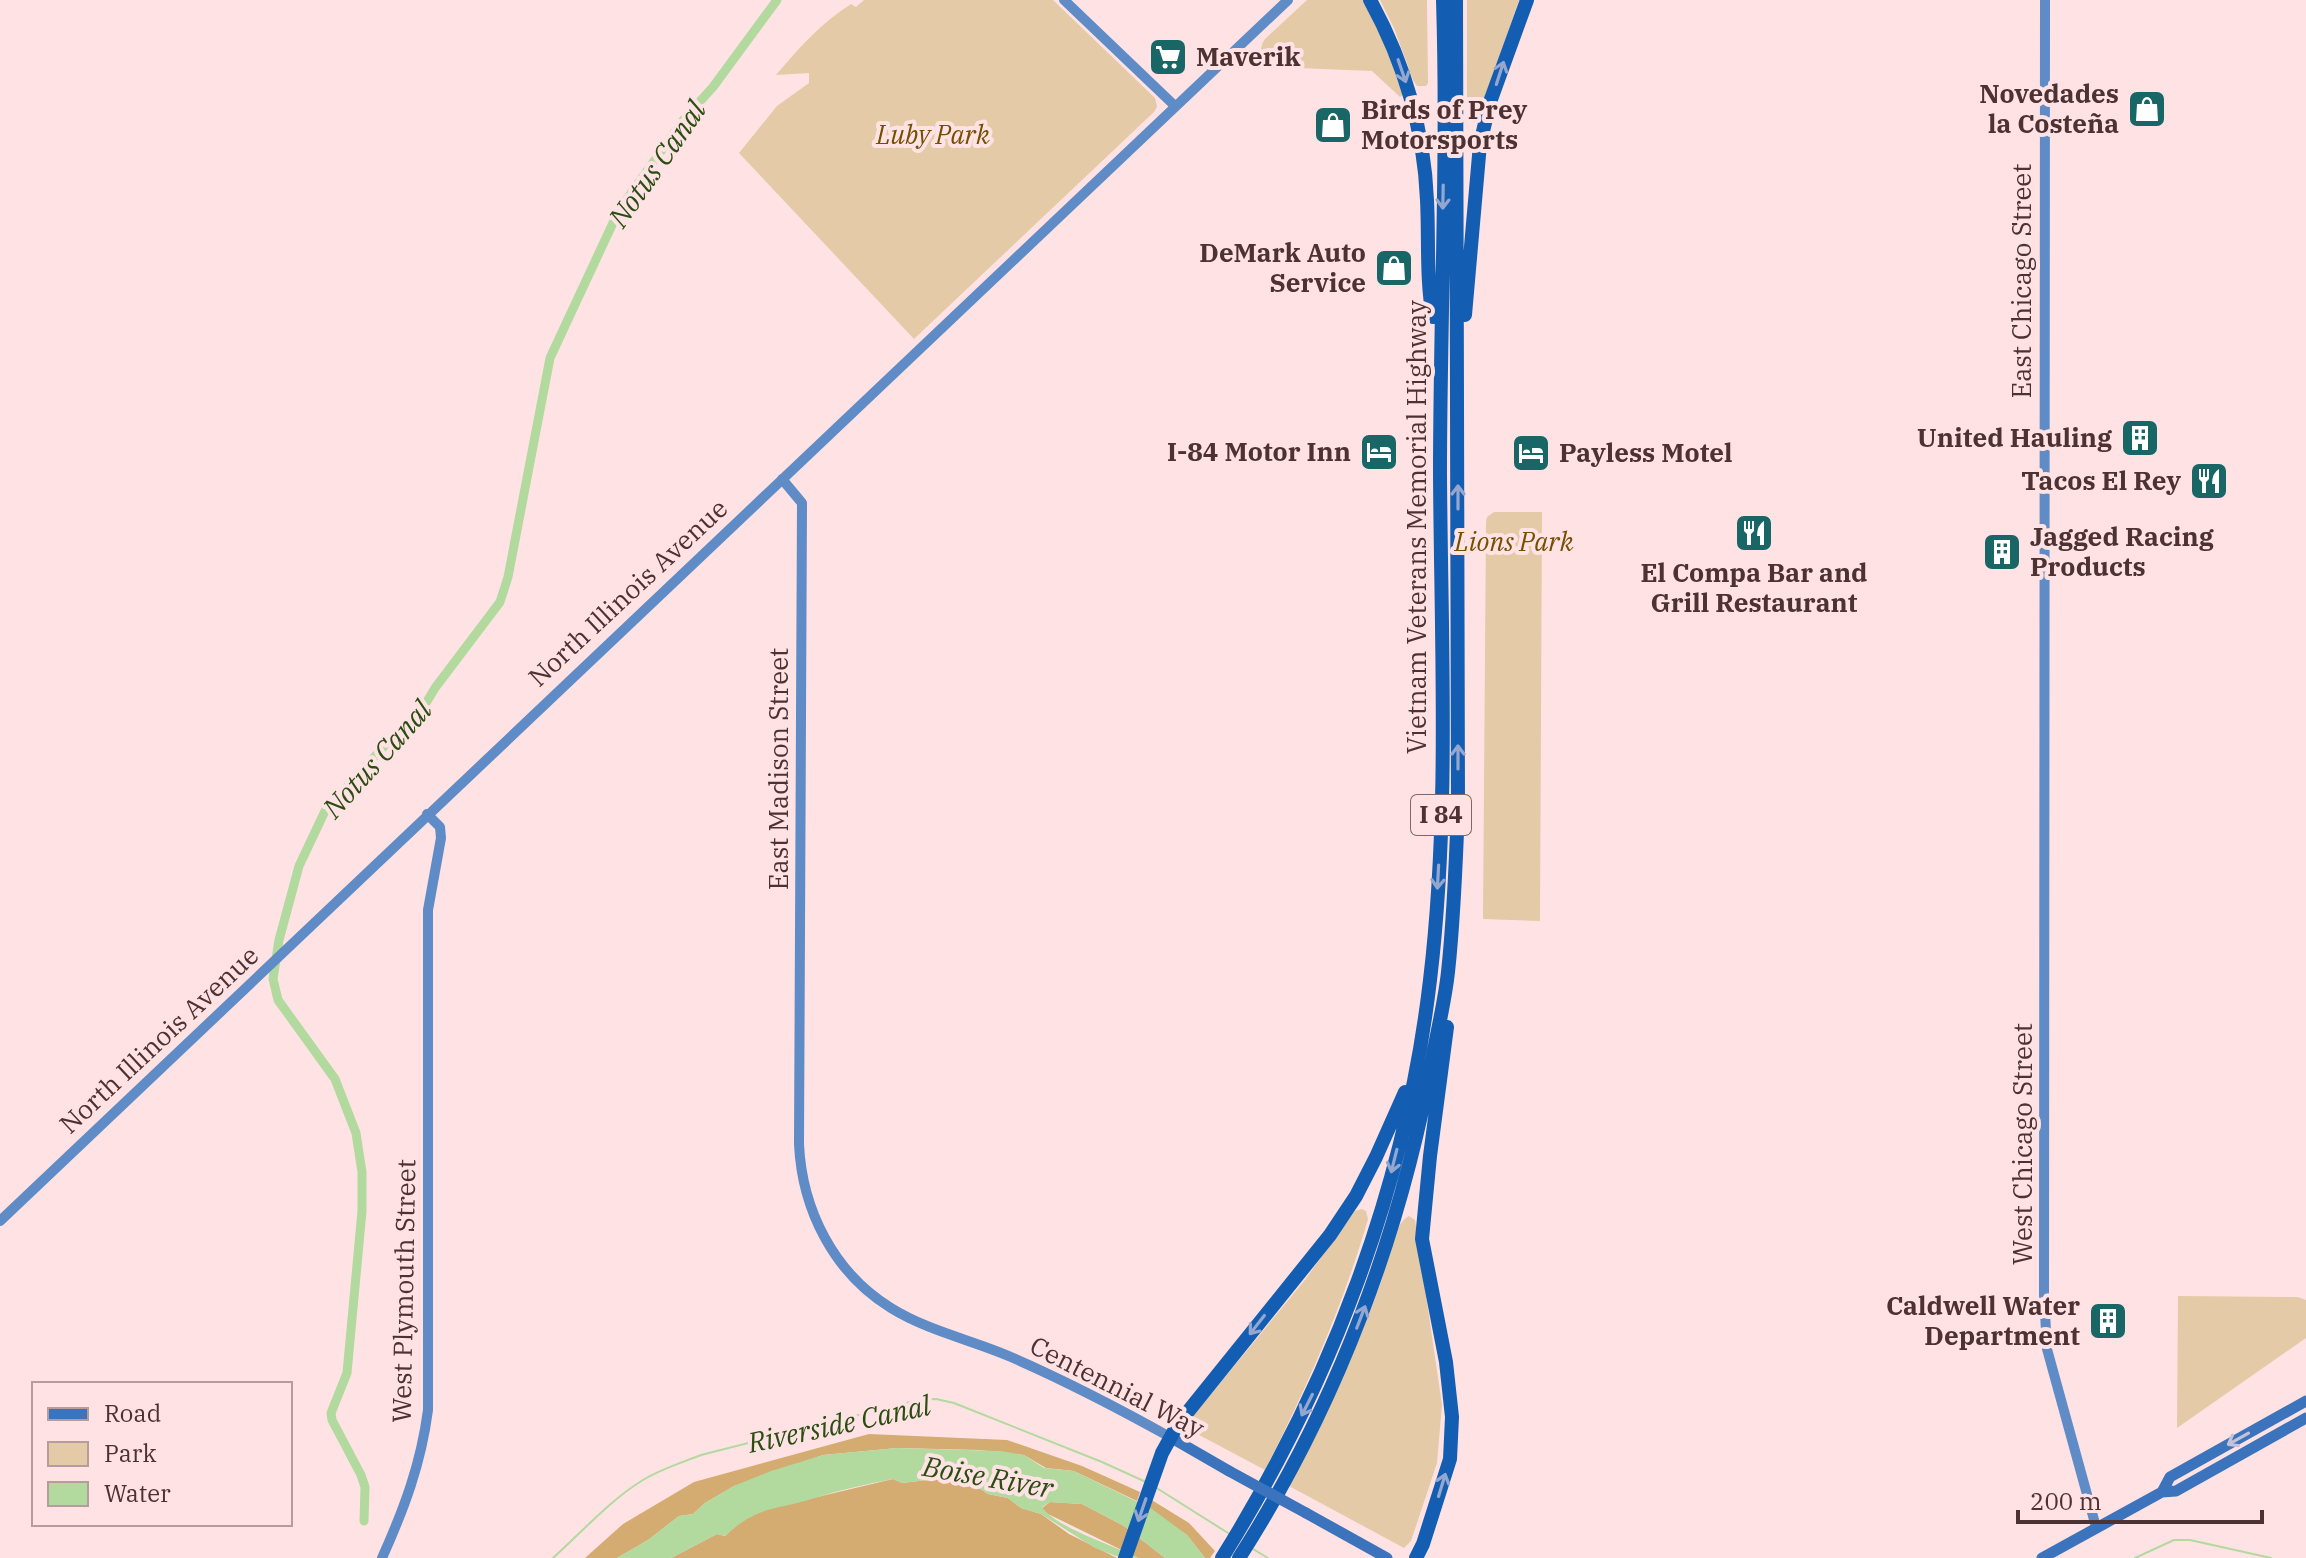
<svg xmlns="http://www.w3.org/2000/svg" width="2306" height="1558" viewBox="0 0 2306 1558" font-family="'IBM Plex Serif',serif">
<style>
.green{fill:#e5caa7}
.forest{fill:#d4ab70}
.water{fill:#b2d99e}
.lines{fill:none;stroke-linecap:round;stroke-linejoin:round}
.stream{stroke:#b2d99e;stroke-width:2}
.canal{stroke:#b2d99e;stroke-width:9}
.secondary{stroke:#5f8cc6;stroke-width:10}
.primary{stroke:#3b74bc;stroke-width:11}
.highway{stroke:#135eb2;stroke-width:14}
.primary-bridge{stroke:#3b74bc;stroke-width:11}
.oneway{stroke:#95a7ce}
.oneway2{stroke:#c4c2d8}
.labels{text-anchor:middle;stroke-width:8;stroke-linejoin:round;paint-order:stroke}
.shield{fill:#ffe3e4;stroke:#826768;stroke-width:2}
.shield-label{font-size:24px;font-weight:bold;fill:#4c3233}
.poi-label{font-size:26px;font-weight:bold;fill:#4c3233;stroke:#ffe3e4;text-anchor:end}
.park-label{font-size:26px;font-style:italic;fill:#754e00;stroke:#ffe3e4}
.street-label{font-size:26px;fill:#4c3233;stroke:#ffe3e4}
.water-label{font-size:28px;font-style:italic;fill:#2a4d12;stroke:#ffe3e4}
</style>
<rect width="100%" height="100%" fill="#ffe3e4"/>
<path class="green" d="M864,0H1053L1155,98L1157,107L1154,112L914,339L739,153L777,106L809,83V73L776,75C798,49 822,22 851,4L856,7Z
M1307,0H1363L1382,34L1404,94L1400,97L1372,71L1273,67C1262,59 1257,51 1265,39Z
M1380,0H1427L1428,83L1426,86H1417L1413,80L1394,28Z
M1467,0H1519L1482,106L1477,109L1469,106L1467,101Z
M1494,512H1542L1540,921L1483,919L1486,522L1487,517Z
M1362,1209L1366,1211L1368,1219C1343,1306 1306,1389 1265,1470L1184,1427L1304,1281L1355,1211Z
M1409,1216L1415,1220L1442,1405L1437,1463L1411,1541L1404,1548L1289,1486C1323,1419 1356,1353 1381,1282C1387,1266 1393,1223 1409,1216Z
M2178,1296L2298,1297L2306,1300V1338L2177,1428Z"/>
<path class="forest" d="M869,1434L1007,1440L1082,1466L1140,1492L1137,1501L1074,1471L1046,1468L1024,1455L979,1450L897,1448L823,1455L734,1486L705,1503L693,1514L679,1516L648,1540L617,1558H585L623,1524L694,1482Z
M944,1478L964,1486L979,1488L988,1494L1008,1498L1021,1508L1041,1514L1069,1534L1117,1558H671L717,1534L725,1536L742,1520L767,1509L893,1479L902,1483Z
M1150,1499L1189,1523L1215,1551L1210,1558H1205L1187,1535L1147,1507Z
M1050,1502L1082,1504L1124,1526L1165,1558H1138L1046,1513L1042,1508Z"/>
<path class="water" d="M897,1448L1001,1451L1024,1455L1044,1468L1074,1471L1152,1509L1187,1535L1205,1558H1165L1124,1526L1082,1504L1050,1502L1042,1507C1056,1528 1114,1545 1138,1558H1121L1095,1548L1041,1514L1021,1508L1008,1498L988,1494L979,1488L964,1486L944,1478L902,1483L893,1479C866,1484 840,1490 815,1498C775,1511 760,1504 725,1536L717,1534L671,1558H617L648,1540L679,1516L693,1514L705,1503L734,1486L771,1471L823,1455Z"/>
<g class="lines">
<path class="stream" d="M1155,1487L1228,1533
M1253,1549L1268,1558
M553,1558C582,1532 610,1500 643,1480C661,1469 681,1463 701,1455L918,1400L936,1399L954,1403L1102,1462L1146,1482
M2135,1558L2174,1540H2190L2271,1558"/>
<path class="canal" d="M364,1521L365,1487L361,1475L332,1420L331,1413L347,1373L362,1211V1172L356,1133L335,1079L278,1000L273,979L279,940L299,866L325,811L388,742L414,723L435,688L500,602L508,577L550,358L619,210L684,119L713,87L777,0"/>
<path class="secondary" d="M1064,0L1175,106
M2045,0L2044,1295L2047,1349L2096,1527
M782,479L802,503L799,1144C802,1210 834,1273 891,1308C928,1331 972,1340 1011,1357C1066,1381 1118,1408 1170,1437
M0,1221L1288,0
M382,1558C404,1509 421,1464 428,1410V910L441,838L440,827L427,814"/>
<path class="primary" d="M1170,1437L1229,1471
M2162,1492L2170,1477L2306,1401
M1306,1513L1387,1558
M2042,1558L2162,1492L2176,1491L2306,1418"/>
<path class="highway" d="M1370,0C1404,62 1424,130 1427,200C1429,238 1426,280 1433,317
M1465,315L1480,144L1490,102L1527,0
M1125,1558L1162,1453L1178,1424L1330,1235L1356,1196L1376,1157L1405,1092
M1222,1558C1331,1383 1406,1186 1430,980C1450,813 1441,642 1440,474C1440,316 1448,158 1443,0
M1239,1558C1337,1405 1401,1233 1433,1056C1438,1028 1445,1000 1448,972C1454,917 1456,862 1458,807L1456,0
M1416,1558L1423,1544L1450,1459L1452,1417L1446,1362L1422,1239L1430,1156L1447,1027"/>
<path class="primary-bridge" d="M1229,1471L1306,1513"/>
</g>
<defs><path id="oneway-shaft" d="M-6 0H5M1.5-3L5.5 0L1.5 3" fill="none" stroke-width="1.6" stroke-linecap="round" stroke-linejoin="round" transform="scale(2)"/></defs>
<g class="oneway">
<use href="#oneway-shaft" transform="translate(1402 71) rotate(71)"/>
<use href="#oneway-shaft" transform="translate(1500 73) rotate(-72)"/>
<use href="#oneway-shaft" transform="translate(1443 197) rotate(91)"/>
<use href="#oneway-shaft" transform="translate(1458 497) rotate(-90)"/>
<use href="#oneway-shaft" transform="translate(1458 757) rotate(-90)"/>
<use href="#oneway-shaft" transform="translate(1438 877) rotate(93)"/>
<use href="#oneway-shaft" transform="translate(1394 1161) rotate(104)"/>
<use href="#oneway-shaft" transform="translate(1361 1317) rotate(-69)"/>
<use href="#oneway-shaft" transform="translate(1257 1325) rotate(128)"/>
<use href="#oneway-shaft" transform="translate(1307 1405) rotate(117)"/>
<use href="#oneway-shaft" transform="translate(1442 1485) rotate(-73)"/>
<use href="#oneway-shaft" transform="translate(1142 1510) rotate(109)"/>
</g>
<use class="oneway2" href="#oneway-shaft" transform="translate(2238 1439) rotate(151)"/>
<defs>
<g id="supermarket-square" transform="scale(2)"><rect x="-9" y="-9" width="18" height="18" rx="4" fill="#186666" stroke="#ffe3e4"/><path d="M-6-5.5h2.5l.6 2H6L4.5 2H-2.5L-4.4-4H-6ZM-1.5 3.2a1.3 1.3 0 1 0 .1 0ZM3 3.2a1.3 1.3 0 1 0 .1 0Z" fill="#fff"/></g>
<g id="shop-square" transform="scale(2)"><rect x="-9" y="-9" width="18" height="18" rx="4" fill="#186666" stroke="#ffe3e4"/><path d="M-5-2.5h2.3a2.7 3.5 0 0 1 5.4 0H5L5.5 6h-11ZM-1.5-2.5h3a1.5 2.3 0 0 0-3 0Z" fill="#fff"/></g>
<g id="building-square" transform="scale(2)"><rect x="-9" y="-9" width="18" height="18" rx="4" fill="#186666" stroke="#ffe3e4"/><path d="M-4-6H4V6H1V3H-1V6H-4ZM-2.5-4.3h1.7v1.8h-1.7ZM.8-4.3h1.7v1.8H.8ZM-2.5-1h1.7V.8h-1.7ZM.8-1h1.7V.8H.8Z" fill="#fff"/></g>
<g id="hotel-square" transform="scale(2)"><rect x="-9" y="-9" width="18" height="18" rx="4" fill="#186666" stroke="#ffe3e4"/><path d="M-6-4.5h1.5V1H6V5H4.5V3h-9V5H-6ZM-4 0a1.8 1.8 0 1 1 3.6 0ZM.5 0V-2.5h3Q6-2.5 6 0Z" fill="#fff"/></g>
<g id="restaurant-square" transform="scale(2)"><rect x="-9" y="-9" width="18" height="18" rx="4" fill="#186666" stroke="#ffe3e4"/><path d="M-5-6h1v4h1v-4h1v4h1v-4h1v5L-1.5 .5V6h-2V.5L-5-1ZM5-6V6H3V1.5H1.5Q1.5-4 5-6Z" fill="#fff"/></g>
</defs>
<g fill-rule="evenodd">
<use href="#supermarket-square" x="1168" y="57"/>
<use href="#shop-square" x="2147" y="109"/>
<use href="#shop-square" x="1333" y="125"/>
<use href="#shop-square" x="1394" y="268"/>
<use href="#building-square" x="2140" y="438"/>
<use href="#hotel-square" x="1379" y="452"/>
<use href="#hotel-square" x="1531" y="453"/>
<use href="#restaurant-square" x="2209" y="481"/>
<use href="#restaurant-square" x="1754" y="533"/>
<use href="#building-square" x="2002" y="552"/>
<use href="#building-square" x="2108" y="1321"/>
</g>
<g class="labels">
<rect class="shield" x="1411" y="795" width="60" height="40" rx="6"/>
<g class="shield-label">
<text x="1441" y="823">I 84</text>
</g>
<g class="poi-label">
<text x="1196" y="66" text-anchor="start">Maverik</text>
<text x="2119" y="103">Novedades<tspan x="2119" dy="30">la Costeña</tspan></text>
<text x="1361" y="119" text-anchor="start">Birds of Prey<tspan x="1361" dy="30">Motorsports</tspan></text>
<text x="1366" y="262">DeMark Auto<tspan x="1366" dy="30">Service</tspan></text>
<text x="2112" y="447">United Hauling</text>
<text x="1351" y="461">I-84 Motor Inn</text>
<text x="1559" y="462" text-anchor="start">Payless Motel</text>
<text x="2181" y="490">Tacos El Rey</text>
<text x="2030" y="546" text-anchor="start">Jagged Racing<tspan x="2030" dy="30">Products</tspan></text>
<text x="1754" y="582" text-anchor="middle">El Compa Bar and<tspan x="1754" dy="30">Grill Restaurant</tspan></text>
<text x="2080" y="1315">Caldwell Water<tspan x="2080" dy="30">Department</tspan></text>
</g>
<g class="park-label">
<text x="933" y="144">Luby Park</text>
<text x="1514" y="551">Lions Park</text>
</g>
<g class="street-label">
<text transform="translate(2022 281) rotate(-90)" y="9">East Chicago Street</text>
<text transform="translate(1417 527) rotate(-90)" y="9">Vietnam Veterans Memorial Highway</text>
<text transform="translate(628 593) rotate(-43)" y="9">North Illinois Avenue</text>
<text transform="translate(779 769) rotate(-90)" y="9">East Madison Street</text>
<text transform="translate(159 1040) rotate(-43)" y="9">North Illinois Avenue</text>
<text transform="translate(2023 1144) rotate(-90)" y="9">West Chicago Street</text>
<text transform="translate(404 1291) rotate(-89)" y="9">West Plymouth Street</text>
<text transform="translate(1117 1387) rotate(27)" y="9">Centennial Way</text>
</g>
<g class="water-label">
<text transform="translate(657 164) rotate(-55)" y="10">Notus Canal</text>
<text transform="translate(377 759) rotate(-48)" y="10">Notus Canal</text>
<text transform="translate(839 1424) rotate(-12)" y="10">Riverside Canal</text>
<text transform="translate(988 1477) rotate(10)" y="10">Boise River</text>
</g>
</g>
<rect x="32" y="1382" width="260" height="144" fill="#ffe3e4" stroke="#b79c9d" stroke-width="2"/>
<rect x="48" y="1408" width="40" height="12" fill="#3b74bc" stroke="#b79c9d" stroke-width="2"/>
<text x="104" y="1422" font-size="24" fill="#4c3233">Road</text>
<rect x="48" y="1442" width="40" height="24" fill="#e5caa7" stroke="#b79c9d" stroke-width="2"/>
<text x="104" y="1462" font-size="24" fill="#4c3233">Park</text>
<rect x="48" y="1482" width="40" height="24" fill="#b2d99e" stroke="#b79c9d" stroke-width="2"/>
<text x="104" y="1502" font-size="24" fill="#4c3233">Water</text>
<path d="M2018 1510v12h244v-12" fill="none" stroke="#4c3233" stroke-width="4"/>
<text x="2030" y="1510" font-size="24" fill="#4c3233" stroke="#ffe3e4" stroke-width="6" paint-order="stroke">200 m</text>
</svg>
